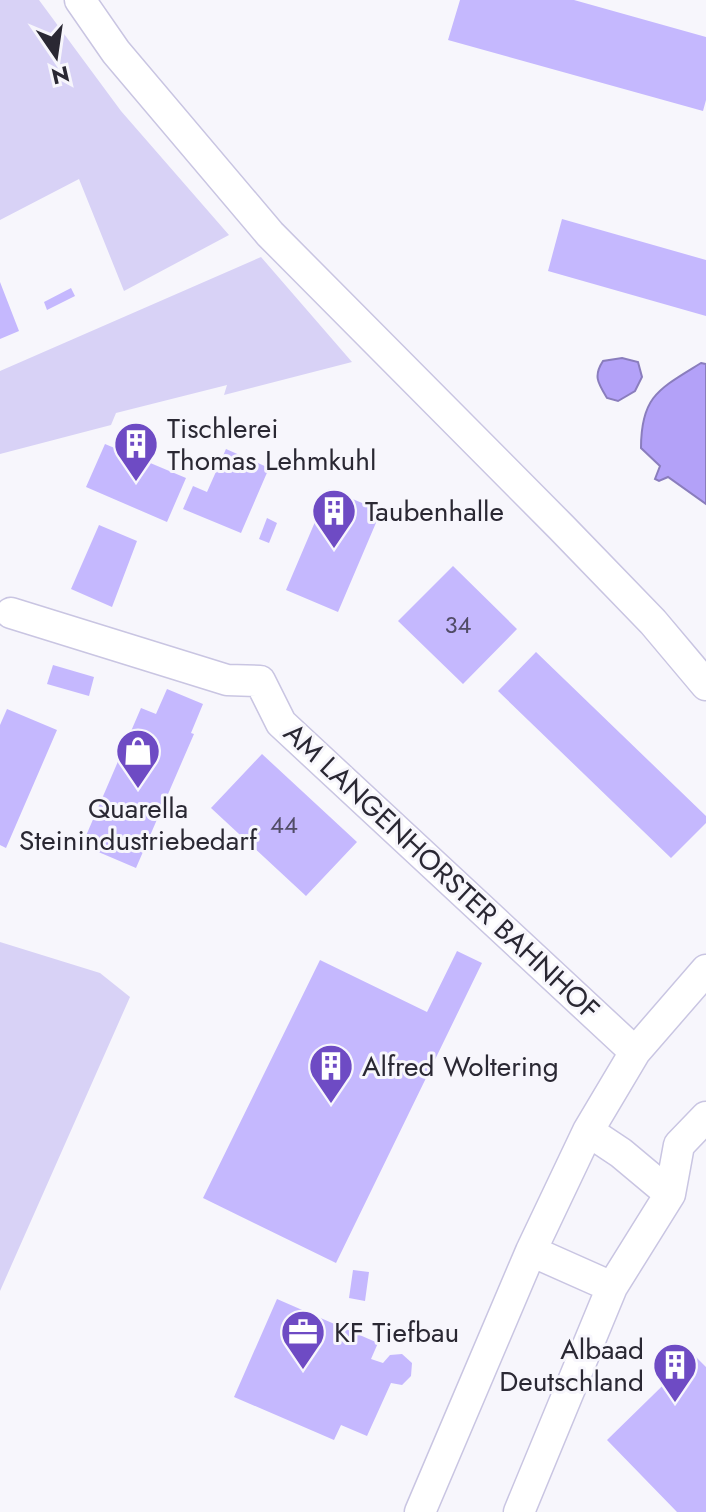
<svg xmlns="http://www.w3.org/2000/svg" width="706" height="1512" viewBox="0 0 706 1512" font-family="Jost,sans-serif">
<style>
.green{fill:#d8d2f6}
.water{fill:#b3a1f8;stroke:#8a7dbd;stroke-width:2}
.building{fill:#c5b8fe}
.lines{fill:none;stroke-linecap:round;stroke-linejoin:round}
.minor-casing{stroke:#c9c5e2;stroke-width:33}
.minor{stroke:#fff;stroke-width:30}
.labels{text-anchor:middle;stroke-width:6;stroke-linejoin:round;paint-order:stroke}
.number-label{font-size:24px;fill:#514c66}
.poi-label{font-size:28px;fill:#2a2833;stroke:#f7f6fc;text-anchor:start}
.street-label{font-size:28px;fill:#2a2833;stroke:#f7f6fc}
</style>
<rect width="100%" height="100%" fill="#f7f6fc"/>
<path class="green" d="M0,0H39L121,111L229,235L124,291L79,179L0,220Z
M261,257L352,362L224,395L227,385L116,413L111,425L0,454V371Z
M0,942L100,973L130,997L0,1291Z"/>
<path class="water" d="M622,358L638,362L642,377L635,391L618,401L607,398C598,383 593,376 603,361Z
M701,363L706,364V504L668,477L659,481L655,479L660,466L641,448C641,396 659,389 701,363Z"/>
<path class="building" d="M460,0H574L706,37V100L703,111L448,40Z
M562,219L706,260V316L548,271Z
M0,282L19,331L0,339Z
M71,288L75,296L47,310L44,302Z
M105,444L186,478L167,522L86,487Z
M226,449L269,468L241,533L183,509L193,486L207,492Z
M329,489L381,511L338,612L286,590Z
M267,518L277,523L269,543L259,539Z
M99,525L137,541L112,607L71,589Z
M453,566L517,629L463,684L398,621Z
M536,652L706,816V823L671,858L498,691Z
M53,665L94,677L89,696L47,684Z
M167,689L203,704L191,733L194,734L136,868L82,845L141,708L156,714Z
M7,709L57,730L6,848L0,845V725Z
M262,754L357,842L306,896L211,808Z
M457,951L482,963L336,1263L203,1198L320,960L427,1012Z
M353,1270L369,1272L365,1301L349,1298Z
M277,1299L378,1343L371,1359L383,1363L390,1355L402,1354L412,1363L411,1376L402,1385L391,1383L367,1436L341,1425L334,1440L234,1397Z
M694,1355L706,1367V1512H677L607,1440Z"/>
<g class="lines">
<g class="minor-casing">
<path id="minor" d="M80,0L116,52L270,234L561,527L653,622L706,685
M11,613L227,680L260,681L281,723L635,1052
M588,1131L621,1153L670,1194L612,1287
M670,1194L679,1145L706,1117
M420,1512L531,1251L588,1131L635,1052L706,970
M519,1512L612,1287L531,1251"/>
</g>
<use href="#minor" class="minor"/>
</g>
<defs>
<g id="building-pin" transform="scale(2.3)"><path d="M0 17L-7.5 6A9.5 9.5 0 1 1 7.5 6Z" fill="#6e4bc4" stroke="#f7f6fc"/><path d="M-4-6H4V6H1V3H-1V6H-4ZM-2.5-4.3h1.7v1.8h-1.7ZM.8-4.3h1.7v1.8H.8ZM-2.5-1h1.7V.8h-1.7ZM.8-1h1.7V.8H.8Z" fill="#fff"/></g>
<g id="shop-pin" transform="scale(2.3)"><path d="M0 17L-7.5 6A9.5 9.5 0 1 1 7.5 6Z" fill="#6e4bc4" stroke="#f7f6fc"/><path d="M-5-2.5h2.3a2.7 3.5 0 0 1 5.4 0H5L5.5 6h-11ZM-1.5-2.5h3a1.5 2.3 0 0 0-3 0Z" fill="#fff"/></g>
<g id="office-pin" transform="scale(2.3)"><path d="M0 17L-7.5 6A9.5 9.5 0 1 1 7.5 6Z" fill="#6e4bc4" stroke="#f7f6fc"/><path d="M-6-3h4V-5.5h4V-3h4V5H-6ZM-1-4.5V-3h2v-1.5ZM-6 0V1H6V0Z" fill="#fff"/></g>
</defs>
<g fill-rule="evenodd">
<use href="#building-pin" x="136" y="444"/>
<use href="#building-pin" x="334" y="511"/>
<use href="#shop-pin" x="138" y="751"/>
<use href="#building-pin" x="331" y="1066"/>
<use href="#office-pin" x="303" y="1332"/>
<use href="#building-pin" x="675" y="1365"/>
</g>
<g class="labels">
<g class="number-label">
<text x="458" y="633">34</text>
<text x="284" y="833">44</text>
</g>
<g class="poi-label">
<text x="167" y="438">Tischlerei<tspan x="167" dy="32">Thomas Lehmkuhl</tspan></text>
<text x="365" y="521">Taubenhalle</text>
<text x="138" y="818" text-anchor="middle">Quarella<tspan x="138" dy="32">Steinindustriebedarf</tspan></text>
<text x="362" y="1076">Alfred Woltering</text>
<text x="334" y="1342">KF Tiefbau</text>
<text x="644" y="1359" text-anchor="end">Albaad<tspan x="644" dy="32">Deutschland</tspan></text>
</g>
<g class="street-label">
<text transform="translate(442 871) rotate(43)" y="10">AM LANGENHORSTER BAHNHOF</text>
</g>
</g>
<g transform="translate(56 56) rotate(167)" stroke="#f7f6fc" stroke-width="6" paint-order="stroke">
<path d="M0-6L14 30L0 20L-14 30Z" fill="#2a2833"/>
<text y="-12" font-size="22" font-weight="bold" text-anchor="middle" fill="#2a2833">N</text>
</g>
</svg>
